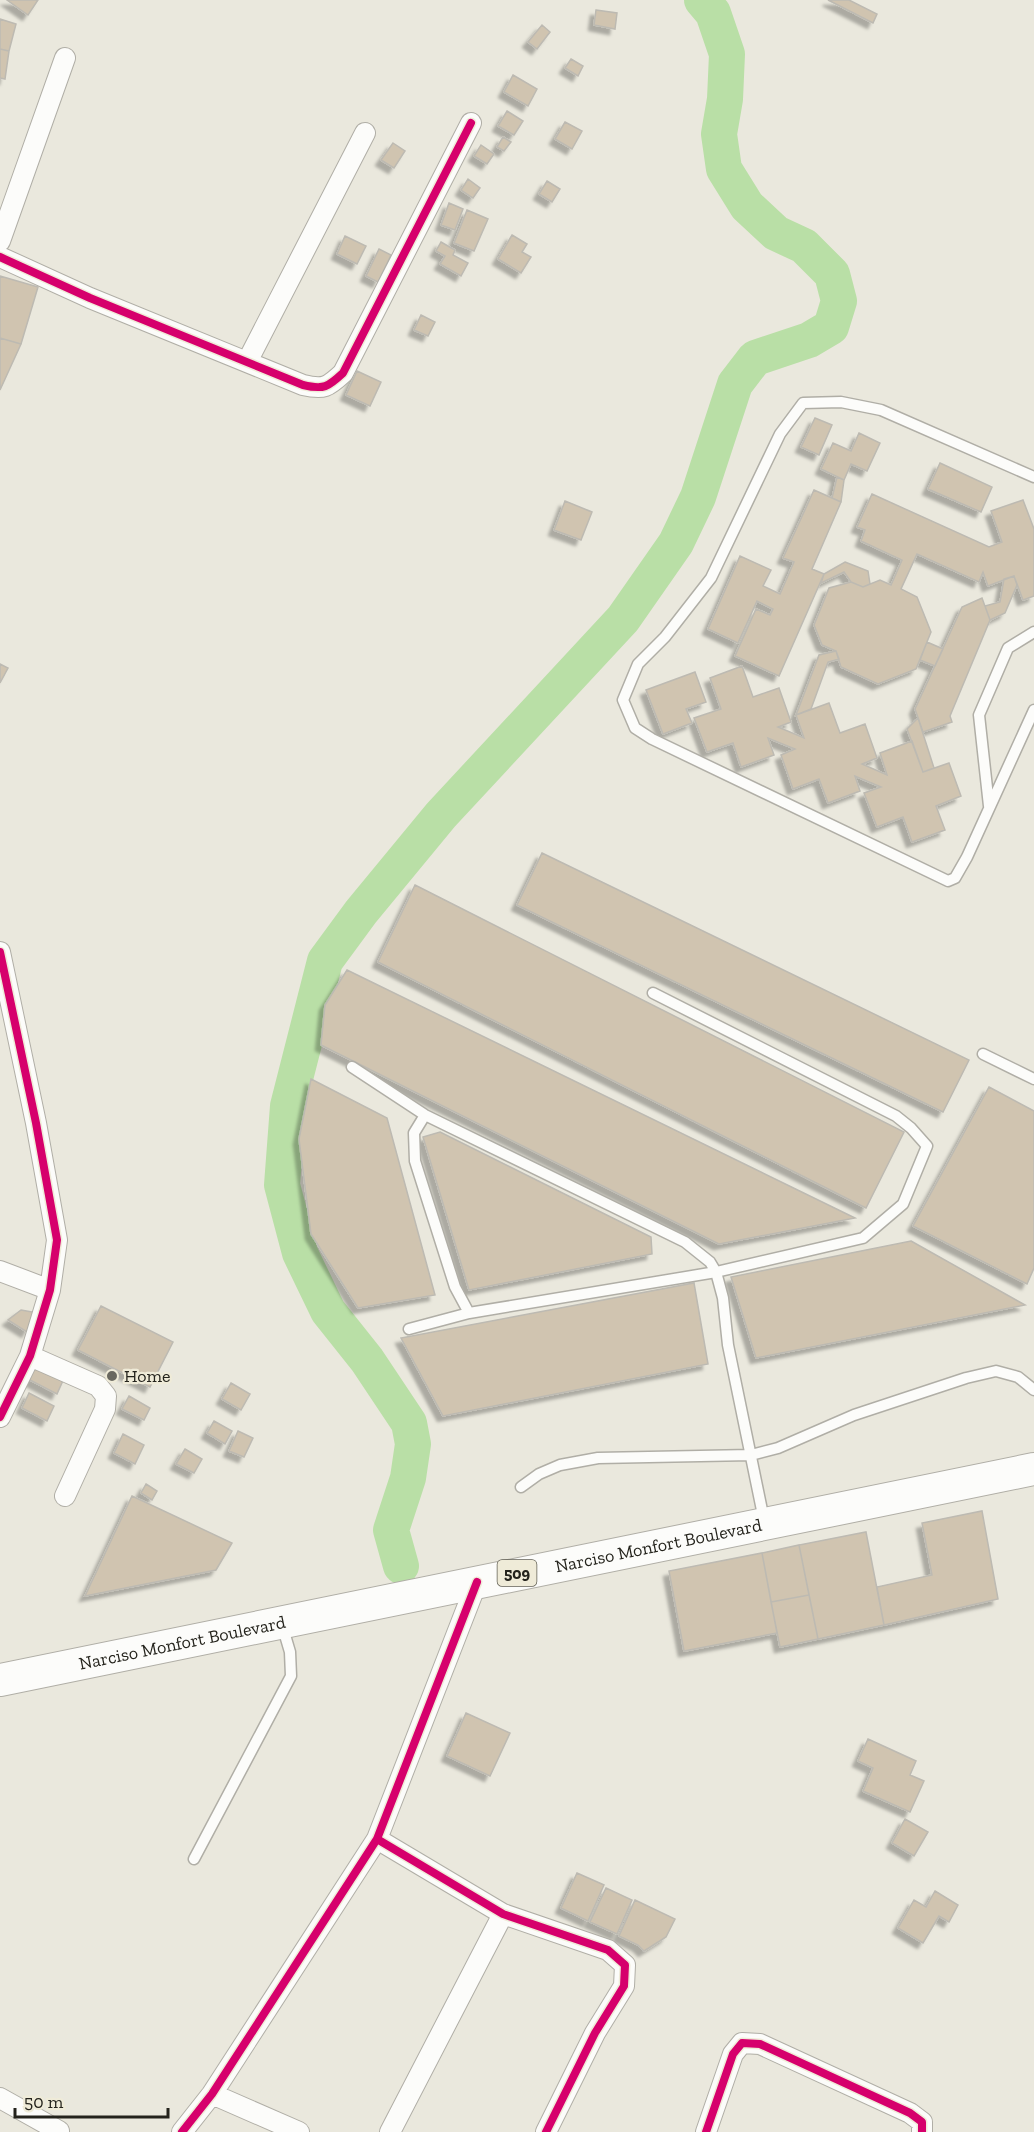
<svg xmlns="http://www.w3.org/2000/svg" width="1034" height="2132" viewBox="0 0 1034 2132" font-family="'Zilla Slab',serif">
<style>
.lines{fill:none;stroke-linecap:round;stroke-linejoin:round}
.river{stroke:#b9dfa6;stroke-width:36}
.building{fill:#d0c4b0;stroke:#bdbab2;stroke-width:1.5;filter:url(#shadow)}
.service-casing{stroke:#b0aea6;stroke-width:13}
.minor-casing{stroke:#b0aea6;stroke-width:22}
.primary-casing{stroke:#b0aea6;stroke-width:34}
.service{stroke:#fcfcfa;stroke-width:10}
.minor{stroke:#fcfcfa;stroke-width:20}
.primary{stroke:#fcfcfa;stroke-width:32}
.cycleway-casing{stroke:#efebd8;stroke-width:11}
.cycleway{stroke:#d6006c;stroke-width:8}
.poi-dot{fill:#696860;stroke:#efebd8;stroke-width:2}
.labels{text-anchor:middle;stroke-width:4.5;stroke-linejoin:round;paint-order:stroke}
.shield{fill:#efebd8;stroke:#615f54;stroke-width:1.5}
.shield-label{font-size:16px;font-weight:bold;fill:#24231c}
.poi-label{font-size:18px;fill:#24231c;stroke:#efebd8;text-anchor:start}
.street-label{font-size:18px;fill:#24231c;stroke:#efebd8}
</style>
<defs>
<filter id="shadow"><feDropShadow dx="-5.5" dy="5.5" stdDeviation="1.5" flood-color="#0004"/></filter>
</defs>
<rect width="100%" height="100%" fill="#eae8dd"/>
<g class="lines">
<path class="river" d="M401,1566L391,1530L408,1478L413,1444L409,1423L367,1360L328,1311L300,1253L282,1185L288,1106L325,961L361,912L441,815L623,619L676,543L698,497L735,384L755,358L809,340L831,327L839,301L832,274L804,246L776,233L747,206L724,169L719,134L725,99L727,54L713,13L702,0"/>
</g>
<path class="building" d="M7,0H38L28,15Z
M828,0H849L877,14L873,23Z
M596,10L617,13L615,29L594,25Z
M0,19L16,24L9,51L0,49Z
M542,25L550,32L537,49L528,42Z
M0,49L9,51L5,79L0,78Z
M571,59L583,66L578,76L565,68Z
M513,75L537,89L528,106L504,92Z
M507,111L523,121L514,135L498,126Z
M565,122L582,131L572,149L555,139Z
M503,137L511,142L504,151L497,147Z
M393,143L405,151L394,168L381,160Z
M481,145L494,154L487,164L474,156Z
M468,179L480,188L473,198L461,190Z
M547,181L560,189L552,202L539,194Z
M449,203L463,209L455,230L441,225Z
M467,210L488,219L474,251L454,243Z
M512,235L527,244L522,252L531,257L521,273L498,259Z
M345,236L366,246L357,264L337,254Z
M441,242L455,250L453,255L468,263L461,276L440,264L445,256L436,251Z
M379,249L391,255L378,282L366,276Z
M0,276L38,287L21,344L0,338Z
M421,315L435,322L428,336L414,330Z
M0,338L21,344L0,390Z
M357,371L381,382L370,406L346,395Z
M815,418L832,425L819,455L801,447Z
M859,433L880,443L867,471L851,464L844,480L821,469L833,443L851,451Z
M940,463L992,487L981,512L928,489Z
M837,477L844,480L841,502L832,498Z
M814,490L841,502L812,569L824,574L779,676L735,656L756,609L770,615L773,609L757,601L738,643L708,629L740,556L771,570L763,586L780,594L794,562L783,558Z
M872,494L989,547L1002,542L991,511L1023,500L1034,529V596L1023,600L1014,576L988,586L983,572L979,582L917,554L901,589L917,597L931,632L916,669L878,684L841,667L836,651L822,645L814,625L829,588L851,582L863,587L880,580L891,585L902,560L861,541L865,530L857,527Z
M565,501L592,512L581,540L554,530Z
M845,562L868,571L870,584L863,587L851,582L844,572L821,583L824,574Z
M1014,576L1017,585L1005,613L990,620L985,606L1000,602L1004,579Z
M982,598L990,620L950,716L952,722L923,732L915,709L962,607Z
M927,642L943,649L935,666L920,660Z
M836,651L839,659L828,662L811,709L796,715L819,655Z
M0,664L8,668L0,683Z
M742,666L753,697L779,688L791,722L778,727L804,738L796,715L829,703L840,733L865,724L877,758L862,764L887,775L880,753L912,741L923,772L949,763L961,796L936,806L945,830L912,842L903,817L877,827L864,793L881,787L855,776L860,791L828,803L819,779L793,789L781,755L795,749L768,738L774,755L741,767L733,743L707,752L694,718L721,709L710,678Z
M695,672L706,702L686,709L692,723L663,734L646,690Z
M918,718L934,768L923,772L907,729Z
M542,853L969,1060L943,1112L517,905Z
M415,885L904,1132L866,1208L378,962Z
M347,970L855,1218L719,1244L321,1045L325,1005Z
M311,1079L387,1118L435,1295L358,1308L311,1234L299,1139Z
M989,1087L1034,1111V1268L1027,1284L913,1226Z
M440,1132L651,1237L652,1254L469,1290L423,1137Z
M911,1241L1025,1305L756,1358L731,1277Z
M694,1283L708,1364L443,1416L401,1338Z
M101,1306L173,1342L150,1387L78,1350Z
M21,1310L38,1313L27,1332L8,1320Z
M37,1361L65,1376L57,1394L28,1379Z
M231,1383L250,1394L241,1410L222,1399Z
M29,1393L54,1406L47,1421L22,1408Z
M129,1396L150,1408L144,1420L122,1409Z
M214,1421L232,1431L225,1444L207,1433Z
M238,1431L253,1438L244,1457L229,1451Z
M123,1434L144,1445L135,1464L114,1453Z
M185,1449L202,1459L194,1473L176,1464Z
M146,1484L157,1491L152,1500L141,1493Z
M132,1496L232,1543L216,1570L85,1596Z
M982,1511L998,1599L884,1625L877,1587L932,1575L922,1523Z
M866,1532L884,1625L818,1639L799,1545Z
M799,1545L809,1595L771,1602L762,1553Z
M762,1553L777,1633L684,1651L669,1571Z
M809,1595L818,1639L780,1647L771,1602Z
M466,1713L510,1733L490,1776L447,1756Z
M868,1739L916,1761L910,1775L924,1781L910,1812L863,1791L873,1768L858,1761Z
M905,1819L928,1832L914,1856L892,1843Z
M577,1873L604,1885L588,1921L561,1908Z
M606,1888L632,1900L617,1934L590,1922Z
M935,1891L958,1905L949,1922L939,1916L923,1943L898,1928L914,1900L926,1907Z
M635,1900L675,1919L666,1937L644,1951L638,1945L619,1936Z"/>
<g class="lines">
<g class="service-casing">
<path id="service" d="M1034,477L881,410L841,402L803,403L780,434L711,578L665,637L638,664L623,700L635,728L652,739L948,881L955,878L967,857L1034,710
M989,806L979,715L1008,648L1034,632
M983,1054L1034,1079
M352,1067L425,1115L685,1242L710,1262L716,1272L723,1298L728,1345L764,1520
M425,1115L414,1133L415,1161L455,1287L469,1313
M409,1329L469,1313L716,1272L863,1238L903,1204L927,1146L911,1128L896,1116L653,993
M521,1487L539,1474L560,1465L598,1458L751,1455L778,1448L854,1415L966,1378L996,1371L1018,1377L1034,1390
M194,1859L291,1676L290,1652L282,1625"/>
</g>
<g class="minor-casing">
<path id="minor" d="M0,241L65,58
M0,257L90,298L303,385C324,390 328,387 343,373L471,123
M247,362L365,133
M0,952L36,1123L57,1240L50,1290L30,1356L0,1417
M0,1271L50,1290
M30,1356L98,1386L106,1396L105,1409L65,1496
M377,1839L503,1914L608,1950L625,1965L624,1986L595,2033L546,2132
M212,2094L299,2132
M0,2098L59,2131
M182,2132L212,2094L377,1839L477,1582
M390,2132L503,1914
M706,2132L733,2054L742,2043L760,2044L910,2113L922,2122V2132"/>
</g>
<g class="primary-casing">
<g id="primary">
<path id="s1" d="M0,1680L1034,1469"/>
</g>
</g>
<use href="#service" class="service"/>
<use href="#minor" class="minor"/>
<use href="#primary" class="primary"/>
<g class="cycleway-casing">
<path id="cycleway" d="M0,257L90,298L303,385C324,390 328,387 343,373L471,123
M0,952L36,1123L57,1240L50,1290L30,1356L0,1417
M377,1839L503,1914L608,1950L625,1965L624,1986L595,2033L546,2132
M182,2132L212,2094L377,1839L477,1582
M706,2132L733,2054L742,2043L760,2044L910,2113L922,2122V2132"/>
</g>
<use href="#cycleway" class="cycleway"/>
</g>
<circle class="poi-dot" cx="112" cy="1376" r="6"/>
<g class="labels">
<rect class="shield" x="497.5" y="1560" width="39" height="26" rx="4.5"/>
<g class="shield-label">
<text x="517" y="1579">509</text>
</g>
<g class="poi-label">
<text x="124" y="1382">Home</text>
</g>
<g class="street-label">
<text dy="6" stroke="none"><textPath href="#s1" startOffset="672">Narciso Monfort Boulevard</textPath></text>
<text dy="6" stroke="none"><textPath href="#s1" startOffset="186">Narciso Monfort Boulevard</textPath></text>
</g>
</g>
<path d="M15 2108v9h153v-9" fill="none" stroke="#24231c" stroke-width="3"/>
<text x="24" y="2108" font-size="18" fill="#24231c" stroke="#efebd8" stroke-width="4.5" paint-order="stroke">50 m</text>
</svg>
